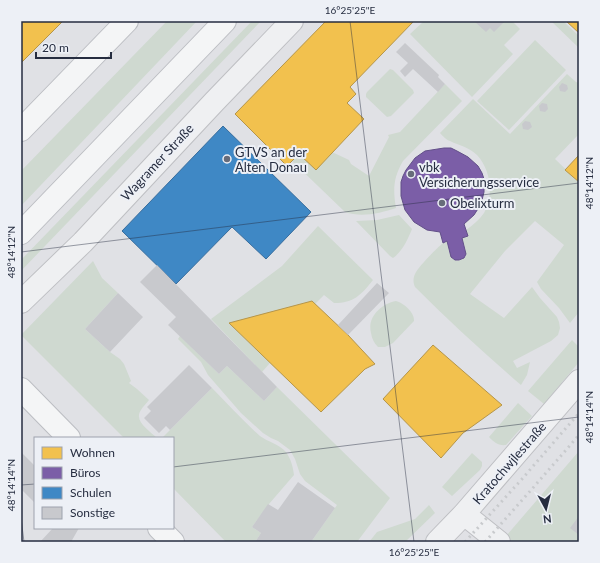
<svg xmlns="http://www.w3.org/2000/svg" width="600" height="563" viewBox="0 0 600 563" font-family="Lato,sans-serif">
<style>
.green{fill:#cfd9d0}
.homes{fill:#f2c14e;stroke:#b5954a}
.offices{fill:#7b5ea7;stroke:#624f88}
.schools{fill:#3f88c5;stroke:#386d9d}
.building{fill:#c8c9cd}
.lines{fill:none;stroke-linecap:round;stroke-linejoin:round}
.minor-casing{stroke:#bebfc3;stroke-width:24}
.major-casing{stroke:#bcbec3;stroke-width:24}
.minor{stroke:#eff0f2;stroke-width:22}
.major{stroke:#f4f5f6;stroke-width:22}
.rail{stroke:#c8cacd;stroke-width:3;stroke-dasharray:2 4;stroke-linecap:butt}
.ticks{fill:none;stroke:#262d40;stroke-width:1;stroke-opacity:0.45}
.poi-dot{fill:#676c7a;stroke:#edf0f6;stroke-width:1.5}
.labels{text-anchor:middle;stroke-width:4;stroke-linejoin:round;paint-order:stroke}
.poi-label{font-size:13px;fill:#262d40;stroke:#edf0f6;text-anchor:start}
.street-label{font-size:13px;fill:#262d40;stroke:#edf0f6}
.neatline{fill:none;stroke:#262d40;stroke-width:1.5}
.ticks-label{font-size:10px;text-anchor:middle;fill:#262d40}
</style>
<rect width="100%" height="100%" fill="#e0e1e5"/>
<path class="green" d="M167,21H197L21,206V171Z
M252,21H261L21,271V260Z
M424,21H512L520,29L504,45L513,54L472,97L410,34Z
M551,21H563L579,36V48Z
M535,40L566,70L509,130L477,101Z
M390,69L393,70L413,90L414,93L391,116L387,117L366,97V94L367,92Z
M567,74L576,82L579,83V134L555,159L579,182V312L570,323L559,308L541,289L537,282L564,245L535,221L505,251L470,294L504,318L532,287L540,298L557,317L559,322L560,328L558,335L551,341L513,361L517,368L530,362L527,375L521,385C484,353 449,321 415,287C413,283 413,278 415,274C418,267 436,249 443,243L447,241C448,246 449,253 451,257C455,263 466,261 466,254C466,249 463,242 462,238L468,236L466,230C473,225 479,220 484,213C494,196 491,170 477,155C467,146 460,146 450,141C446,140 443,136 440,133L473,99L510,134Z
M445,84L462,101L403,161C393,178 393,190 396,208C381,213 361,218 345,212L292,161L299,154L316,169L332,152L349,160L351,164L369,176L389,137L388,135L400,132Z
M399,215L412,229C408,239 402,252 393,258L390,256L356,221L377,220Z
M318,226L373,280C361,295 354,303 334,303L324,295L315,304L230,323L270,363L262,372L211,319L282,266Z
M93,261L102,278L118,293L85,329L110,352L120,359L124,364L131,381L129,383L137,389L149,400C147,403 143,406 141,410C133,421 150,431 157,438H124L21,335Z
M396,301C404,303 415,313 414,321L393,343L385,347H378C374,343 372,339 371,333C367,317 381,304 396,301Z
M180,336L219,374L227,366L264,401L277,387L390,498L357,542H311L337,505L305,481L300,474L295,459L290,450L278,441L271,438L263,433L241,413L208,375L201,362L178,339Z
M572,340L579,347V362L544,404L528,391Z
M212,388C228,404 243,421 260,436C268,442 279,444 286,452C291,459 293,467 294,475L269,504L252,527L261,533L255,542H226L173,488V438H162Z
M518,403L532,416L506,445C498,446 494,442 489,437Z
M579,451V542H501Z
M472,453L482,462V466L480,470L452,496L442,487Z
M429,505L435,513L405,542H369L377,532L415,519Z"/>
<path class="homes" d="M21,21H63L21,63Z
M326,21H414L350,87L356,94L347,103L364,119L316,170L299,154L287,166L235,114Z
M566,21H579V33Z
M579,155V182L565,170Z
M312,301L348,335L375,364L365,369L321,412L229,323Z
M433,345L502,405L463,433L441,458L383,399Z"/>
<path class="offices" d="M444,148H451L457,151L468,157L478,166L482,173L484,179V192L481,204L474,215L464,224L468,236L462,238L466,254L464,258L459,260H455L451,257L447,241L443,243L440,232L427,230L414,222L405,210L401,196V182L403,176L406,170L415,158L425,151Z"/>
<path class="schools" d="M223,126L311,212L266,259L232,227L176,284L122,231Z"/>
<path class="building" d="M474,21H505L494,32L490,28L486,32Z
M405,43L439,75L438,77L445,84L438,92L413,69L405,77L400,71L408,63L396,52Z
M562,83L567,85L568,89L565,92L560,91L559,87Z
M542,103L547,104L548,109L545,112L540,111L539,106Z
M525,121L530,122L532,127L528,130L523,129L522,124Z
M157,265L277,387L264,401L227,366L219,374L168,325L176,317L140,282Z
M377,283L389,293L348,335L338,325Z
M118,293L143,317L110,352L85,329Z
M189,365L212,388L170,430L166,426L159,433L144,418L151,411L147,407Z
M21,452L35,466V503L21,489Z
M298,482L335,508L311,542H255L261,533L252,527L268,504L278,510Z
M579,516V535L570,528Z
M53,528H79L71,542H40Z"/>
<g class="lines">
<g class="minor-casing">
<path id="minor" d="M21,302L83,242L214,102L292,21
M464,514L499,542
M437,542L464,514L579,381"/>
</g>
<g class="major-casing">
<path id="major" d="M21,130L127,21
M21,233L225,21
M21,389L69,438
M159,528L173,542"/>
</g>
<use href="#minor" class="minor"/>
<use href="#major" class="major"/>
<path class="rail" d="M465,542L522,479L579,413
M485,542L532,489L579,435"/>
</g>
<path class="ticks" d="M350,21L414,542M21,252L579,183M173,467L579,417M21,485L35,484M21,518L24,542"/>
<g class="poi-dot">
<circle cx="227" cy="159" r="4"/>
<circle cx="411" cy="174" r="4"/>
<circle cx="442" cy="203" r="4"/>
</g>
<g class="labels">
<g class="poi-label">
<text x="235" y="157">GTVS an der<tspan x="235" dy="15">Alten Donau</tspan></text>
<text x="419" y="172">vbk<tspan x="419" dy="15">Versicherungsservice</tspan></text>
<text x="450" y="208">Obelixturm</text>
</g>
<g class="street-label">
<text transform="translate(157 162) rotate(-47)" y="5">Wagramer Straße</text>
<text transform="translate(509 463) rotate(-49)" y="5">Kratochwjlestraße</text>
</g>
</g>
<rect width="600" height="563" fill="none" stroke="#edf0f6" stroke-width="44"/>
<rect x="34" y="437" width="140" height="92" fill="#edf0f6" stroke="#9da2ad"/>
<rect x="42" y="447" width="20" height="12" fill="#f2c14e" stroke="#9da2ad"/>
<text x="70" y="457" font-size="12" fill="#262d40">Wohnen</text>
<rect x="42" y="467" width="20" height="12" fill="#7b5ea7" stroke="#9da2ad"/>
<text x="70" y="477" font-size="12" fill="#262d40">Büros</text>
<rect x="42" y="487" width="20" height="12" fill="#3f88c5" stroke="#9da2ad"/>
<text x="70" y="497" font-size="12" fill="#262d40">Schulen</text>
<rect x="42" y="507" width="20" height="12" fill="#c8c9cd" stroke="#9da2ad"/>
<text x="70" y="517" font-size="12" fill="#262d40">Sonstige</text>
<g transform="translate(546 509) rotate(173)" stroke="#edf0f6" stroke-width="3" paint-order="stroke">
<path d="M0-3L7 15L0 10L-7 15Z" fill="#262d40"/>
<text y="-6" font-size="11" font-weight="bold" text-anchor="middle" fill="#262d40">N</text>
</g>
<path d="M36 52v6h75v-6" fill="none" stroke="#262d40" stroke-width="2"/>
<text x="42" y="52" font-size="12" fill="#262d40" stroke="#edf0f6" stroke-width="3" paint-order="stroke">20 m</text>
<rect x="22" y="22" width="556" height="519" class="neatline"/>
<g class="ticks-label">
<text x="350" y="14">16°25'25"E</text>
<text transform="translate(589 183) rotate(-90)" y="4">48°14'12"N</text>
<text transform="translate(11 252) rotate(-90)" y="4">48°14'12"N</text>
<text transform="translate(589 417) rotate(-90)" y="4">48°14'14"N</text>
<text transform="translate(11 485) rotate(-90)" y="4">48°14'14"N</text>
<text x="414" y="556">16°25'25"E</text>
</g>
</svg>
